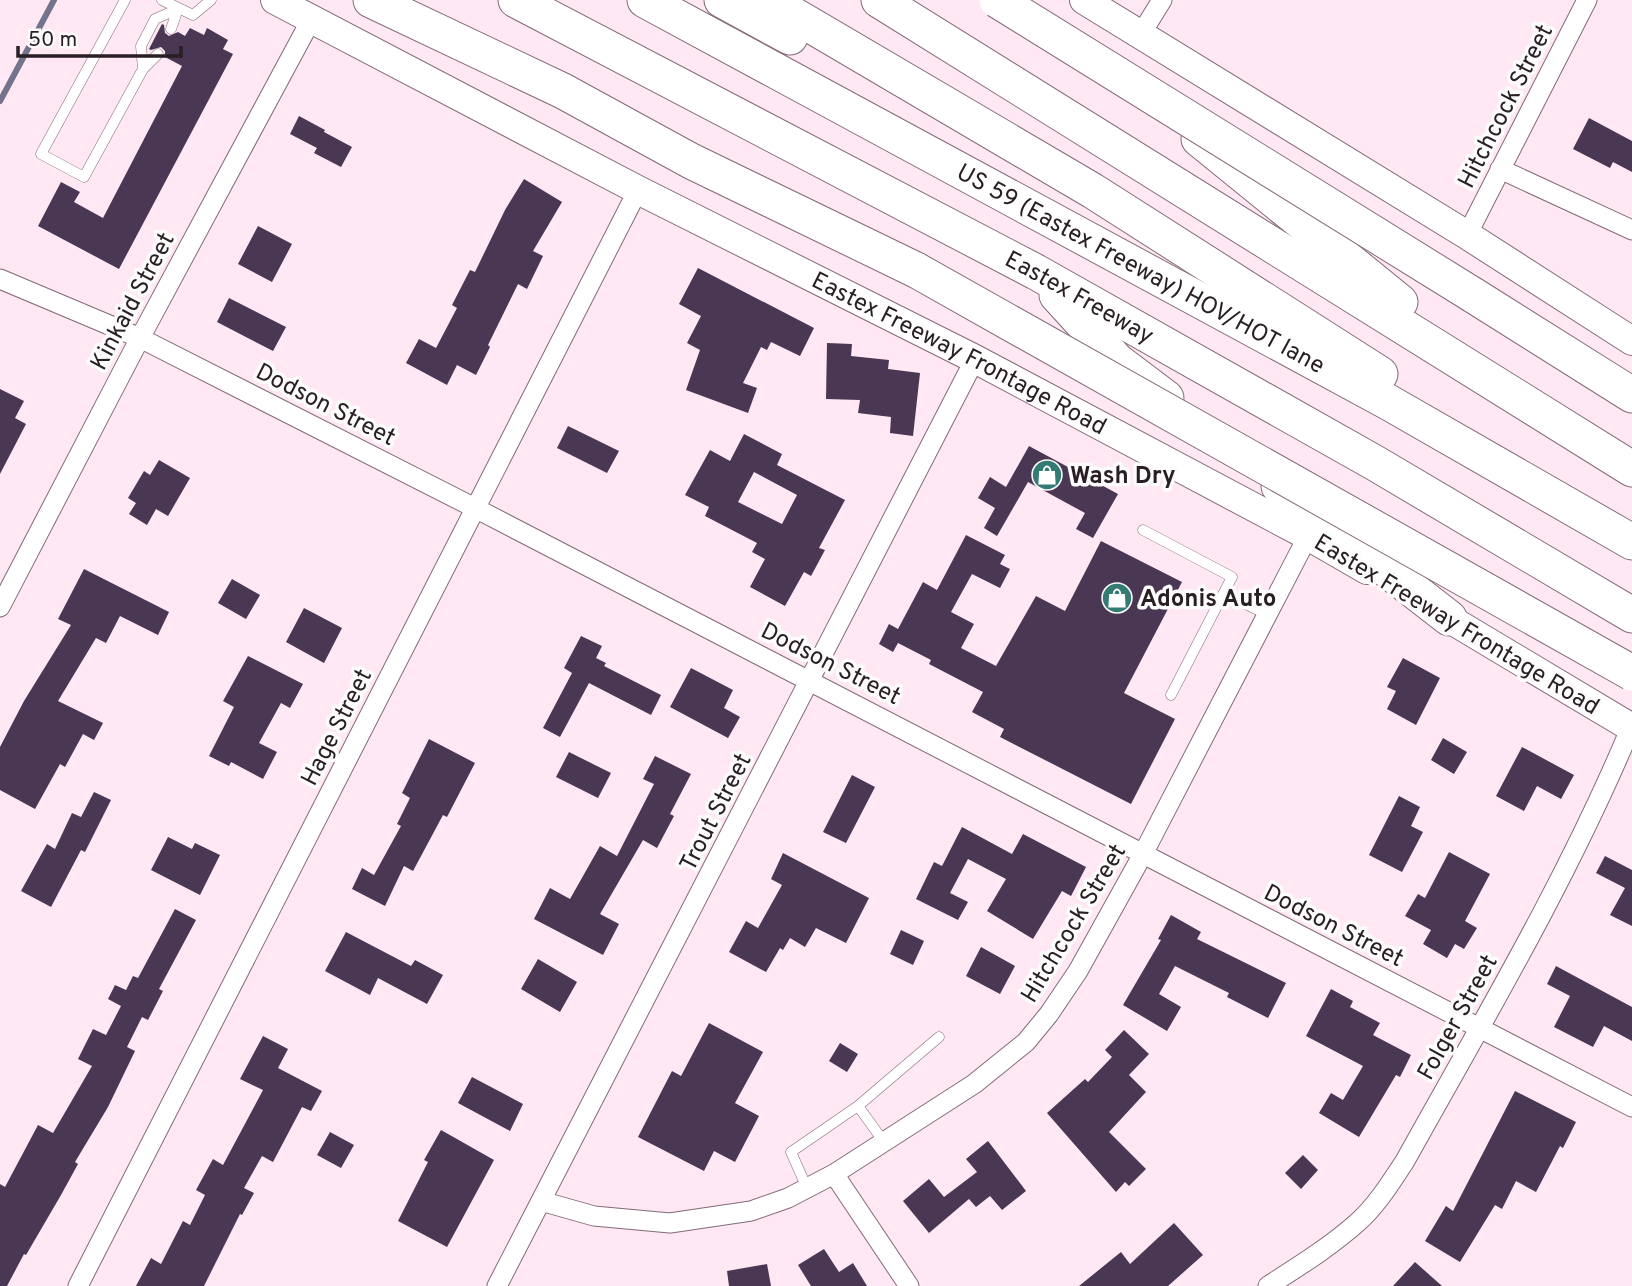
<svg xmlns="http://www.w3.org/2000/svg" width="1632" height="1286" viewBox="0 0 1632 1286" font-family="Overpass,sans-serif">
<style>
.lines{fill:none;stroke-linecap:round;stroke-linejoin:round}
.stream{stroke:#74738d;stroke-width:6}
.building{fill:#493753;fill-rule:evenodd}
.lane-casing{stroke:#846a78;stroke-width:11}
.street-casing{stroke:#846a78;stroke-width:21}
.secondary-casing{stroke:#846a78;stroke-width:30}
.highway-casing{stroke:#846a78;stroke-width:37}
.lane{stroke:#fff;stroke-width:10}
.street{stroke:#fff;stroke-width:19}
.secondary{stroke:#fff;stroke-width:28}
.highway{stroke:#fff;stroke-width:35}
.highway-bridge-casing{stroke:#846a78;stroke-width:37;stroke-linecap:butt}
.highway-bridge{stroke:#fff;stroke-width:35}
.labels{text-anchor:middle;stroke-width:7;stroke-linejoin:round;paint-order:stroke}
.street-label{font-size:24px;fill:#291e24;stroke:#fcfcfc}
.poi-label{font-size:24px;font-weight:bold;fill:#291e24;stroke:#fcfcfc;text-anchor:start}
</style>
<rect width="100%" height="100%" fill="#ffe7f3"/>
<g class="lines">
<path class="stream" d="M0,101L54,0"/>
</g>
<path class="building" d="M162,24L164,25L165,33L169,36L178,32L185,36L190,28L204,35L207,28L228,40L223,49L233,54L119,269L38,226L61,182L80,192L74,202L103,218L182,66L165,57V51L161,47L151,50L149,49Z
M299,116L325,130L324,132L352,147L341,167L314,153L317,148L290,134Z
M1589,118L1632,141V172L1613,162L1610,168L1573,149Z
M524,179L562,202L533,251L543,256L527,289L518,284L488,345L490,347L476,375L457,365L447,385L406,363L419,339L436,348L457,308L452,305L470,270L475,272L505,210Z
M258,226L292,244L272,282L238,264Z
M698,268L814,328L800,356L771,342L767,350L761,347L743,383L757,388L748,413L686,390L700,350L687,343L701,316L679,304Z
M229,298L286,327L273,351L217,322Z
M827,343L852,344L851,356L889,360L888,369L920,373L913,436L890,433L891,417L858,413L860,400L826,399Z
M0,389L24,401L15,418L26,424L0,474Z
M568,426L619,451L607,473L557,448Z
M744,434L782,454L777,465L845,500L819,548L825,550L811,576L804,572L785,606L750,587L765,559L752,552L757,543L705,516L709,507L685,495L710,450L730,461ZM754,472L797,495L782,524L738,502Z
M1029,446L1118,494L1093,538L1076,529L1085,513L1028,482L997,536L984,528L995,508L978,498L990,477L1006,487Z
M159,460L190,478L168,516L156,509L147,525L129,514L136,503L128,498L144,471L150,475Z
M966,535L1005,555L1000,564L1010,569L1000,588L972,574L951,612L974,624L961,648L996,666L1036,596L1065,611L1101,541L1182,582L1124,693L1175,719L1131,804L1000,737L1004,729L972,712L983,692L929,664L931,660L898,643L893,652L879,644L889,624L898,629L923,582L937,590Z
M84,569L169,612L158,635L120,616L106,643L96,638L58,701L103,723L94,740L83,734L65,767L60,764L35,809L0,790V747L24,701L71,625L58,619Z
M232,579L260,595L246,619L218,603Z
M304,608L342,628L324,663L286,642Z
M581,636L602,646L596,658L606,663L604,666L661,695L651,715L589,683L560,737L543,728L572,673L564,668Z
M248,656L303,684L290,708L281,703L259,743L277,752L263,779L231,762L229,766L209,756L234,707L223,701Z
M1403,658L1440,678L1416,725L1387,709L1396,691L1387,687Z
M691,668L733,690L724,708L740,717L728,738L670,707Z
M1443,738L1467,752L1454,774L1431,760Z
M429,739L475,763L447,817L443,815L413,871L404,866L385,906L352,889L362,868L374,875L401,826L397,824L410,798L402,793Z
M1522,747L1574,775L1561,799L1537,786L1524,811L1496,796Z
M569,752L611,773L598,798L556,777Z
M655,756L691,774L670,814L674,816L657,848L643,840L600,914L619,924L603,955L534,919L550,888L570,899L600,846L617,856L654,784L643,779Z
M852,775L875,787L846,843L823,832Z
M94,792L111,800L85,852L81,850L51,907L21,891L47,844L55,849L72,813L81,817Z
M1399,796L1420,807L1411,826L1423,832L1402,872L1369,855Z
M962,827L1012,854L1023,834L1086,867L1071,896L1062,891L1033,939L987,911L1006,879L968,859L950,893L968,902L958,920L916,899L934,862L942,866Z
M168,837L192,849L195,843L220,855L200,895L151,870Z
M1449,852L1490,874L1465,921L1477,928L1464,949L1455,944L1447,958L1423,944L1431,930L1405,916L1418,894L1425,898Z
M783,853L869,898L846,943L816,928L805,947L790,938L783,950L780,948L766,972L729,952L746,921L758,928L782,885L771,879Z
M1605,856L1632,870V926L1610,915L1625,888L1596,873Z
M175,909L196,920L159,989L163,991L148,1020L142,1017L127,1047L135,1051L108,1107L75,1162L78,1164L61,1195L26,1255L24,1254L7,1286H0V1184L5,1187L38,1125L53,1133L92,1066L78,1059L93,1029L106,1035L121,1006L108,999L115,985L126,990L133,976L138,978Z
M1171,915L1201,932L1197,939L1286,983L1268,1018L1227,997L1229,993L1175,966L1159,994L1181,1007L1167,1031L1123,1005L1161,940L1158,939Z
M901,930L924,941L913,965L890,954Z
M346,932L411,966L415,960L443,975L427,1004L378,978L370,995L325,971Z
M981,947L1015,966L1000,994L966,976Z
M538,959L577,982L560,1012L521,989Z
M1556,966L1632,1007V1041L1604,1026L1593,1047L1554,1027L1570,996L1547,984Z
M1331,989L1353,1001L1350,1007L1380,1023L1373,1035L1411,1055L1400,1077L1396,1075L1359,1137L1319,1113L1331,1093L1343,1100L1363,1066L1306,1036Z
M709,1023L763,1052L735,1103L759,1116L735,1162L714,1151L704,1171L638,1137L672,1071L681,1076Z
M1124,1030L1149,1054L1129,1075L1146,1092L1109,1132L1146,1169L1129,1186L1125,1182L1116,1192L1047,1113L1085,1079L1088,1082L1112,1057L1105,1050Z
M263,1036L288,1049L278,1068L322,1091L311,1111L302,1107L273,1162L262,1156L244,1188L254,1193L242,1215L240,1214L204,1286H136L151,1258L161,1264L183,1221L190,1225L205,1195L196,1190L213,1159L223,1165L263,1090L240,1079Z
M840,1043L858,1054L847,1072L829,1061Z
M472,1077L523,1104L510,1131L458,1103Z
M1515,1091L1576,1122L1563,1148L1560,1146L1536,1192L1516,1181L1502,1209L1495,1205L1460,1262L1425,1241L1446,1206L1453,1211Z
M441,1130L494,1160L447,1247L398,1221L428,1162L424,1160Z
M330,1132L354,1145L341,1168L317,1155Z
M988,1141L1026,1191L1002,1210L990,1196L976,1207L969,1199L929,1233L903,1201L929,1179L944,1197L977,1172L966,1159Z
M1303,1155L1318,1170L1301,1189L1285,1173Z
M1174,1223L1203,1255L1168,1286H1079L1121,1252L1130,1264Z
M824,1249L839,1272L853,1263L867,1286H811L798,1265Z
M1415,1262L1442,1286H1393Z
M767,1264L771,1286H729L727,1271Z"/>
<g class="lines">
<g class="lane-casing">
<path id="lane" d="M125,0L41,154L84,177L143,69L141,46L155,19L178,9
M162,0L193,15L211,0
M171,29L178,9
M143,69L158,54
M1143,530L1232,577L1171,695
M1224,593L1266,614
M858,1106L939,1037
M807,1188L791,1152L858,1106L884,1142"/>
</g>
<g class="street-casing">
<path id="street" d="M1141,34L1162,0
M1500,169L1632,230
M1467,235L1587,0
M0,279L140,338L475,508L1632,1107
M0,607L140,338L311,20
M834,1174L909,1286
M541,1201L594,1216L670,1223L751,1211L788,1198L834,1174L974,1084L1026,1042L1049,1014L1078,971L1143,854L1308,536
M78,1286L638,190
M497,1286L975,359
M1268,1286C1299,1266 1330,1247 1358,1222C1377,1205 1391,1182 1405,1161C1484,1019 1568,878 1631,727"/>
</g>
<g class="secondary-casing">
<g id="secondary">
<path id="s1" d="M275,0L638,190L975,359L1308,536L1367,570"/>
<path d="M1084,0L1467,235L1632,341"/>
<path d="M1433,609L1632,728"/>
</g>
</g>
<g class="highway-casing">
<g id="highway">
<path d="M371,0L563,91L691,161L916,270"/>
<path id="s2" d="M516,0L1036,272L1375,463L1632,615"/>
<path id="s3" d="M645,0L1388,402L1632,542"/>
<path d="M722,0L790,37"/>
<path d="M768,0L1093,191L1380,374"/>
<path d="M879,0L1632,469"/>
<path d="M1199,139L1400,302"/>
<path d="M1057,295L1117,361L1166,398"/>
<path d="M1473,295L1632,395"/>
<path d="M1279,486L1449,618"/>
</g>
</g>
<use href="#lane" class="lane"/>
<use href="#street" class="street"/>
<use href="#secondary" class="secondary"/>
<use href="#highway" class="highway"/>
<g class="highway-bridge-casing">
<path id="highway-bridge" d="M997,0L1473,295
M916,270L1632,673"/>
</g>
<use href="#highway-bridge" class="highway-bridge"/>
</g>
<defs>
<g id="shop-disc" transform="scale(1.575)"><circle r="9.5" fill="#347b73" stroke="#fcfcfc"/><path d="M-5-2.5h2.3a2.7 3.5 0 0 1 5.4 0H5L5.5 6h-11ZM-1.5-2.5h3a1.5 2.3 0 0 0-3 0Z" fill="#fff"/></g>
</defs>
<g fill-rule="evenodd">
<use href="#shop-disc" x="1047" y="475"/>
<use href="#shop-disc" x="1117" y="598"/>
</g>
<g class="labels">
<g class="street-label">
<text transform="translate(1505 106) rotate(-63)" y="8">Hitchcock Street</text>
<text dy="8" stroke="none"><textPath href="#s3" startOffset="564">US 59 (Eastex Freeway) HOV/HOT lane</textPath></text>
<text dy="8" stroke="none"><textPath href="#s2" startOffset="637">Eastex Freeway</textPath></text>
<text transform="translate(132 301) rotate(-62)" y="8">Kinkaid Street</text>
<text dy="8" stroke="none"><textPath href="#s1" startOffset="770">Eastex Freeway Frontage Road</textPath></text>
<text transform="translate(326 404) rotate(27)" y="8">Dodson Street</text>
<text transform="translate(1457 624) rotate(31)" y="8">Eastex Freeway Frontage Road</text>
<text transform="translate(831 663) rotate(27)" y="8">Dodson Street</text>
<text transform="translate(336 727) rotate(-63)" y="8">Hage Street</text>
<text transform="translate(715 812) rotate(-63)" y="8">Trout Street</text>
<text transform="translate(1073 923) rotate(-59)" y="8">Hitchcock Street</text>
<text transform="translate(1334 925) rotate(27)" y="8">Dodson Street</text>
<text transform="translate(1457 1017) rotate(-61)" y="8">Folger Street</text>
</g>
<g class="poi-label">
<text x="1070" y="483">Wash Dry</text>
<text x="1140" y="606">Adonis Auto</text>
</g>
</g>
<path d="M18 46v10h163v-10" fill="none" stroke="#291e24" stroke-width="3.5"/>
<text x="28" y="46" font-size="21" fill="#291e24" stroke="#fcfcfc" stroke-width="5" paint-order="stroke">50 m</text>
</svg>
